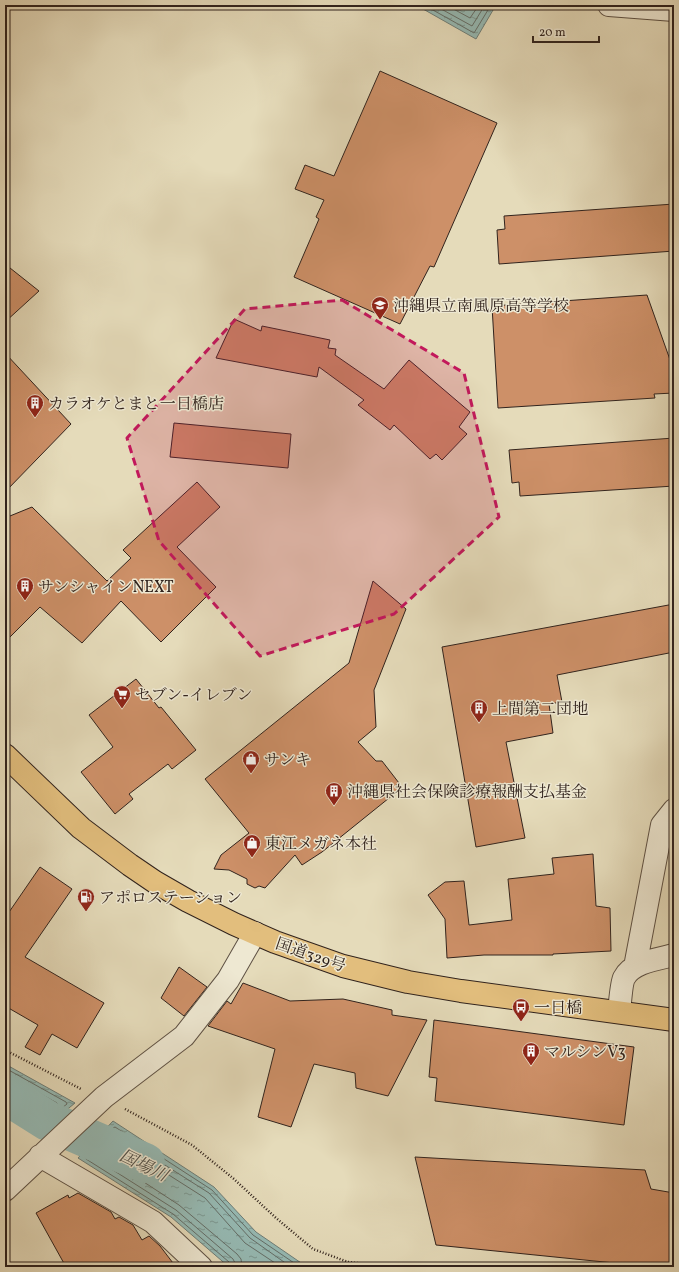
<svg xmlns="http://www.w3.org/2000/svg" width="679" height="1272" viewBox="0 0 679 1272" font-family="Vollkorn,'Noto Serif JP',serif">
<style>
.water{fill:url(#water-ripples);stroke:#6e7e78}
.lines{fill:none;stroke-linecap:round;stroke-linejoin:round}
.shore{stroke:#646e68;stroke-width:1}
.river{stroke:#96bab4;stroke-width:40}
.building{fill:#cd9068;stroke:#31231d}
.minor-casing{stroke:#5e5144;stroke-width:24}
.highway-casing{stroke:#31231d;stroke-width:24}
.path{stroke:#31231d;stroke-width:2.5;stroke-dasharray:1 2;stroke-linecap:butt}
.minor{stroke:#eee8d2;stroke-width:22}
.highway{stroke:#e2be7d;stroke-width:22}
.marked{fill:#c2185b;fill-opacity:0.2;stroke:#c2185b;stroke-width:3;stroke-dasharray:8 5;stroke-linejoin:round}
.labels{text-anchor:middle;stroke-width:3;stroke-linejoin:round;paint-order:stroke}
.poi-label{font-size:16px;fill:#31231d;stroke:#eee8d2;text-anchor:start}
.street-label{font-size:16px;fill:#31231d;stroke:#eee8d2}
.water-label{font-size:17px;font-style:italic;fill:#4f504a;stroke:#eee8d2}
</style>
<defs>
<pattern id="water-ripples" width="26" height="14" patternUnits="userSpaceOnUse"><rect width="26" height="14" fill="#96bab4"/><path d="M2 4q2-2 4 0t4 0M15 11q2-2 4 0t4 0" fill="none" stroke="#7b9792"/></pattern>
</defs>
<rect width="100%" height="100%" fill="#e5dbba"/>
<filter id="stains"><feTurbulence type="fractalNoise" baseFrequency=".005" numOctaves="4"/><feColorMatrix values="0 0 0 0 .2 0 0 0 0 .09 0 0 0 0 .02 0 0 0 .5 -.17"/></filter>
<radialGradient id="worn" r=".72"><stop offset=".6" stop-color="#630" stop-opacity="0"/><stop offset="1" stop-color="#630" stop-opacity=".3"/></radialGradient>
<path class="water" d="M416,5H496L476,39Z
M5,1064L75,1103L41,1131L5,1108Z
M113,1121L214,1187L256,1232L307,1267H229L171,1217L78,1158Z"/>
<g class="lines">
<path class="shore" d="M424,5L474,33L491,5
M434,5L472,26L485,5
M446,5L470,18L479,5
M5,1068L66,1102L67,1104L40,1125L8,1106L5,1105
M5,1074L57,1103L58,1105L40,1119L11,1101L5,1100
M5,1081L46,1104L47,1106L39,1112L14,1096L5,1094
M231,1267L229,1262L173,1214L86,1159V1156L113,1128L115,1127L212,1190L253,1235L300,1267
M236,1267L235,1263L233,1259L176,1210L94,1158V1155L113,1134H116L209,1193L250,1238L291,1267
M242,1267L241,1259L237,1254L179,1205L104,1156L103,1154L114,1142H117L205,1198L245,1243L281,1267"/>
<path class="river" d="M5,1094L48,1121L145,1163"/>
</g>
<path class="building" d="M380,71L497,123L434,267L430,266L400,324L294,277L319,219L316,217L324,200L295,189L305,165L334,176Z
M674,204V251L499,264L497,230L505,229L504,216Z
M5,264L39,291L5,322Z
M647,295L674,371V393L654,394L655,398L498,408L492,306Z
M234,319L261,331L262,326L330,340L328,348L336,349L335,355L384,389L409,360L470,412L459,427L467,434L442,460L436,454L430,459L394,425L390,430L358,405L364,400L319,367L317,377L216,358Z
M5,353L71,424L5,492Z
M174,423L291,434L288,468L170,457Z
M674,438V486L520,496L519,482L512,483L509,450Z
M197,482L220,507L177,547L216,587L161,642L121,601L82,643L40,607L5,642V518L32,507L107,581L131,558L123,550Z
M373,581L406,609L374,690L376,727L358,742L376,761H382L399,783L396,785L399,790L322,852L302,865L295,855L265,888L259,886L255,888L247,884V879L229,870L214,869L221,855L249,833L205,779L349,663Z
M674,604V652L557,675L562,702L549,704L553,733L506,742L525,838L476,847L442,647Z
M136,679L159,708L161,707L196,750L172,769L168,764L129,794L133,799L115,814L81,772L113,747L89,715Z
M593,854L596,906L610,908L611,951L553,954V955H484L447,958L445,919L428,895L445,882L464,881L469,925L512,920L508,879L554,874L552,858Z
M40,867L72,889L25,957L104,1003L77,1048L52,1034L40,1055L25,1047L38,1025L5,1006V918Z
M179,967L207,987L184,1016L161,998Z
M243,983L290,1001L343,999L392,1010V1015L427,1020L388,1096L356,1088L355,1073L314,1064L291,1127L258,1117L275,1049L208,1026L227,1001L231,1004Z
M434,1020L634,1047L624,1125L435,1101L437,1078L429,1077Z
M415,1157L645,1170L651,1189L674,1193V1267H654L436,1245Z
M78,1193L111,1212L115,1219L119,1217L133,1225L142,1240L149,1236L160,1246L176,1267H66L36,1213L68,1195L69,1198Z"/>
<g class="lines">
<g class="minor-casing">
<path id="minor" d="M609,5L674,10
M635,967L662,825L674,810
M619,1012C620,1005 621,984 624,978C632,962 658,959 674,955
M40,1156L153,1222L201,1267
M5,1190L104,1097L184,1036L228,980L255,933"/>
</g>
<g class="highway-casing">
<path id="highway" d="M5,755L81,828L130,865L155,882L188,901L234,924L275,942L343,966L408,982L461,991L674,1020"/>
</g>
<path class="path" d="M5,1050L81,1089
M125,1109L192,1145L234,1179L276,1218L313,1249L348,1262L394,1267
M460,1267L494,1266L520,1267"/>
<use href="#minor" class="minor"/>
<use href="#highway" class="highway"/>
</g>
<path class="marked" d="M342,300L464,373L499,517L394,614L260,656L159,541L127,438L245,309Z"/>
<defs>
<g id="school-pin" transform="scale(0.9)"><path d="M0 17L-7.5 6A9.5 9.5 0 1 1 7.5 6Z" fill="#8f2418" stroke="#eee8d2"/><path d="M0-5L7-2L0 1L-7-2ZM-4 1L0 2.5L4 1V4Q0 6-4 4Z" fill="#fff"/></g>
<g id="building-pin" transform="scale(0.9)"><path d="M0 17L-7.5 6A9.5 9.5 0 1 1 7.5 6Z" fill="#8f2418" stroke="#eee8d2"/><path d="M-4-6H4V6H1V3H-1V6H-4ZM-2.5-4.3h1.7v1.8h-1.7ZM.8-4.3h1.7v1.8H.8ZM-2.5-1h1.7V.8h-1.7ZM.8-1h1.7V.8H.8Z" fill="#fff"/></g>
<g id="supermarket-pin" transform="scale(0.9)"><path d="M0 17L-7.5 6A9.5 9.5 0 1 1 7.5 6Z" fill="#8f2418" stroke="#eee8d2"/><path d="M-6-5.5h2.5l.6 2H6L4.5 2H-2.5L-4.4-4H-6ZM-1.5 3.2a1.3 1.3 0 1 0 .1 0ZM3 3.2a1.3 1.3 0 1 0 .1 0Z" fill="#fff"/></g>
<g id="shop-pin" transform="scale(0.9)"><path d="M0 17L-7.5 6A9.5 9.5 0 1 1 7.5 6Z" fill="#8f2418" stroke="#eee8d2"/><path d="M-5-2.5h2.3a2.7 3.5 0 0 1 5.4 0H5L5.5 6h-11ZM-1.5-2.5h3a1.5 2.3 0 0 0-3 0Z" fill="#fff"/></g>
<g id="fuel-pin" transform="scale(0.9)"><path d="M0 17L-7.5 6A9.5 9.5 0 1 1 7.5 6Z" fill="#8f2418" stroke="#eee8d2"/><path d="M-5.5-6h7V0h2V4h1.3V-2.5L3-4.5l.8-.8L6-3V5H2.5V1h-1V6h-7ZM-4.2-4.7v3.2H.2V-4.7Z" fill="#fff"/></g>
<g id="bus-pin" transform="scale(0.9)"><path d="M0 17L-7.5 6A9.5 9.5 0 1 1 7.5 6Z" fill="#8f2418" stroke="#eee8d2"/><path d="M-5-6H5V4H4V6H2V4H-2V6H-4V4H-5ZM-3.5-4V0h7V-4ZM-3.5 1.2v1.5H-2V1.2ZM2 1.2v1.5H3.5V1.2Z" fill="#fff"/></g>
</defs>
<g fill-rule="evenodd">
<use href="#school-pin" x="380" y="305"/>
<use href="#building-pin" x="35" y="403"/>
<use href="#building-pin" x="25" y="586"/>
<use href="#supermarket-pin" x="122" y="694"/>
<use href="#building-pin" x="479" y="708"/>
<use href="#shop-pin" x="251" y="759"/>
<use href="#building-pin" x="334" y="791"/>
<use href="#shop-pin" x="252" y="843"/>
<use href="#fuel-pin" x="86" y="897"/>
<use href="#bus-pin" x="521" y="1007"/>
<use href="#building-pin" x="531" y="1051"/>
</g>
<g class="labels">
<g class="poi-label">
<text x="393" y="311">沖縄県立南風原高等学校</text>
<text x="48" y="409">カラオケとまと一日橋店</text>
<text x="38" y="592">サンシャインNEXT</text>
<text x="135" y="700">セブン-イレブン</text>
<text x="492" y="714">上間第二団地</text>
<text x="264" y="765">サンキ</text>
<text x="347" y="797">沖縄県社会保険診療報酬支払基金</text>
<text x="265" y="849">東江メガネ本社</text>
<text x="99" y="903">アポロステーション</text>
<text x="534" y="1013">一日橋</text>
<text x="544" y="1057">マルシンV3</text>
</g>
<g class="street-label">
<text transform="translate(311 954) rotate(19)" y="6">国道329号</text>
</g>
<g class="water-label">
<text transform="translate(144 1165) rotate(26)" y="6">国場川</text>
</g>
</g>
<rect width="679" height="1272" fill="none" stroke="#e5dbba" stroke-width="20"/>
<rect x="6" y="6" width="667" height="1260" fill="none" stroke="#31231d" stroke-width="2"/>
<rect x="10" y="10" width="659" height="1252" fill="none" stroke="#31231d"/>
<path d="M533 36v6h66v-6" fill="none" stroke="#31231d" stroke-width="2"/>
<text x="539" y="36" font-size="12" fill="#31231d" stroke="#eee8d2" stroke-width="3" paint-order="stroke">20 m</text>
<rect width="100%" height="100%" filter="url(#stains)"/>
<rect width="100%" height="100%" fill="url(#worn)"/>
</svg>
